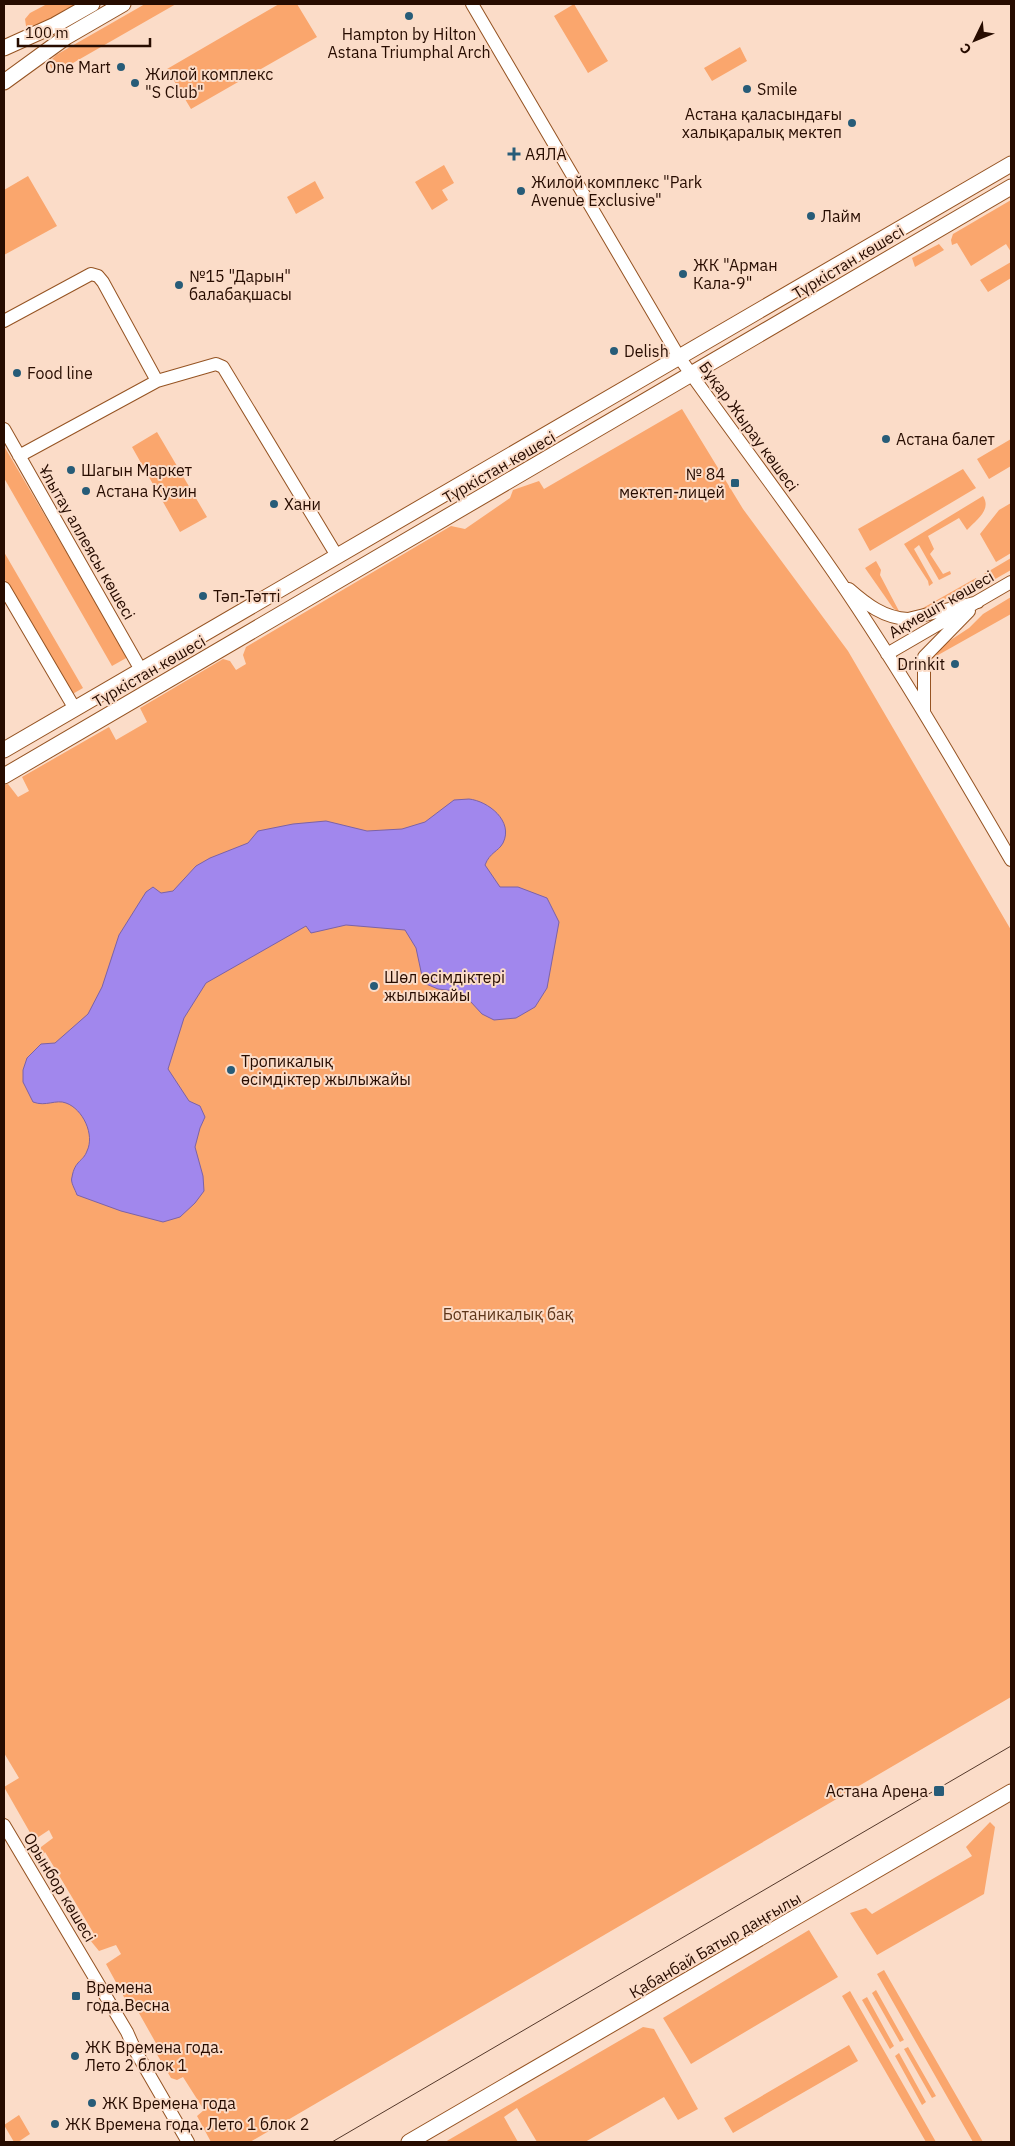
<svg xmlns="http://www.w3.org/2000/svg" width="1015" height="2146" viewBox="0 0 1015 2146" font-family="'IBM Plex Sans',sans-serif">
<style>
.green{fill:#faa66d}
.water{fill:#a187ed;stroke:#7c62a6}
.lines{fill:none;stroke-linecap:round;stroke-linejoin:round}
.minor-casing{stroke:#955322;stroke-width:14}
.major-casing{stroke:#955322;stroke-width:17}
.minor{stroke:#fff;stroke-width:12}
.major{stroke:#fff;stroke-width:15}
.tram{stroke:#54382a;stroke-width:1}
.poi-dot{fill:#275c78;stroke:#fbdcc8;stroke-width:2}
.labels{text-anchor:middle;stroke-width:4;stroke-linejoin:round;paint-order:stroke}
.poi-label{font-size:16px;fill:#270c00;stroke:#fbdcc8;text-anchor:start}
.street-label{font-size:16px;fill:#270c00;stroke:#fbdcc8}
.park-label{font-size:16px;fill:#5e361a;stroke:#fbdcc8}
</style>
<rect width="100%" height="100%" fill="#fbdcc8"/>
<path class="green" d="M47,4H82L30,29L26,26L25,19L30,13Z
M145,4H176L59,71L51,68L49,62L56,55Z
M279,4H297L317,37L191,109L167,69Z
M574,4L608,61L588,73L554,16Z
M740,47L747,61L712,81L704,68Z
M444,165L454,183L442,190L448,200L432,210L415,182Z
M28,176L57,226L4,255V190Z
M315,181L324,198L296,214L287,197Z
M1011,200V252L1006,244L971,266L957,243L952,245L951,240L953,234Z
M939,244L944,250L915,267L912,258Z
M1011,262V278L988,292L980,280Z
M682,409L743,509L848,651L1011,930V1697L250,2142H211L197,2116L204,2110L183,2077L177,2080L171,2078L155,2051L157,2045L135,2006L131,2010L106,1964L121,1954L116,1945L99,1951L90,1940L94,1934L45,1852L41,1858L37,1850L53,1838L49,1830L37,1838L32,1836L4,1787L19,1778L4,1753V785L8,784L18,797L29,791L22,777L109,727L116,740L147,722L140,708L223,659L230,661L236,670L246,664L243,655L246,647L451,526L465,529L510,498L513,490L539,481L544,489Z
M157,432L207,517L180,532L132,447Z
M1011,439V466L989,479L977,459Z
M4,446L128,657L112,666L4,478Z
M963,469L976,488L870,551L858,529Z
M983,496C992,510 976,520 967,530L959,518L928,536L934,549L930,554L943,574L950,571L951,574L939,580L919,545L914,549L933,583L929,586L928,581L904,544Z
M1011,503V553L996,562L980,534L999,510Z
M4,552L83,688L69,696L4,578Z
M1011,558V570L990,582L984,574Z
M876,561L881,570L880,575L900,613L893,608L865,568Z
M976,578L980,586L978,589L949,597L922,612L907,617Z
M1011,597V614L931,659L928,658L931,653L969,628L983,614Z
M990,1822L995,1827L984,1894L877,1955L850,1913L866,1908L872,1914L972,1856L966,1847Z
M809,1930L838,1977L691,2064L663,2018Z
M884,1970L983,2142H973L877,1974Z
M876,1990L904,2040L900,2042L872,1993Z
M850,1991L936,2142H926L842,1996Z
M867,1997L894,2046L890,2049L862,2000Z
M643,2027L654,2029L698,2109L678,2120L664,2097L585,2142H537L517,2108L504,2117L518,2142H445Z
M849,2045L858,2061L733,2133L724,2118Z
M908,2047L936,2096L932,2098L904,2049Z
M899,2053L926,2102L922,2105L895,2056Z
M19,2115L30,2134L18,2142H14L4,2125Z"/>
<path class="water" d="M469,799C488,801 514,821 503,843C498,852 490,852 485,865L500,887H518L547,898L559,922L547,988L535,1007L516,1018L494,1020L482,1014L470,1001L455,991L438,989L426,984L422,976L416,948L405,930L346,925L311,933L306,926L206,983L184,1018L168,1069L189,1101L200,1106L205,1117L200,1128L195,1147L203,1176L204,1191L195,1203L180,1217L163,1222L121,1211L77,1195C75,1189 70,1182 72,1177C75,1160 83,1162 87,1151C95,1135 83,1109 66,1103C56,1099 46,1107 33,1102L23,1082V1070L27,1058L41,1044L55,1043L88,1014L102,987L119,935L146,892L153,887L161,893L173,891L196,866L210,858L248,843L258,831L293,824L326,821L367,831L402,829L425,822L454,800Z"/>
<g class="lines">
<g class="minor-casing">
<path id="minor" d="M472,4L679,357C726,424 776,489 823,557C891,654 951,757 1011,860
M4,321L91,274L98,276L103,282L157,381
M4,429L141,670
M19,456L157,381L216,364L223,367L337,556
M4,588L75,709
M849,589C866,604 884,618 908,619L978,602
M887,654L1011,582
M924,712V657L969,611
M4,1825L127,2032L135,2050
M132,2045L188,2142"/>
</g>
<g class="major-casing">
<path id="major" d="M4,48L55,25L92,4
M4,82L66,37L123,4
M4,750L1011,164
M4,776L1011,187
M409,2142L1011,1792"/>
</g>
<use href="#minor" class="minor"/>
<use href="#major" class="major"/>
<path class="tram" d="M332,2142L1011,1746"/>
</g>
<g class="poi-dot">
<circle cx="409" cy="16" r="5"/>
<circle cx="121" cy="67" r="5"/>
<circle cx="135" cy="83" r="5"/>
<circle cx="747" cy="89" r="5"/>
<circle cx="852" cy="123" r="5"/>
<path d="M511.5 146.5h5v5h5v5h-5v5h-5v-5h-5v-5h5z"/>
<circle cx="521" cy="191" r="5"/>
<circle cx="811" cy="216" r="5"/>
<circle cx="683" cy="274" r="5"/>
<circle cx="179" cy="285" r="5"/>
<circle cx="614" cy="351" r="5"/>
<circle cx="17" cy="373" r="5"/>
<circle cx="886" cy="439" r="5"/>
<circle cx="71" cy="470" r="5"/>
<rect x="730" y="478" width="10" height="10" rx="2.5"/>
<circle cx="86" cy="491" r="5"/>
<circle cx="274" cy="504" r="5"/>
<circle cx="203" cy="596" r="5"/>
<circle cx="955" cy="664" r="5"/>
<circle cx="374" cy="986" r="5"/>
<circle cx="231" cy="1070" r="5"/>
<rect x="933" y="1785" width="12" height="12" rx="2.5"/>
<rect x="71" y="1991" width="10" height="10" rx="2.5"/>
<circle cx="75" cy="2056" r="5"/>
<circle cx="92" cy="2103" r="5"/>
<circle cx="55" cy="2124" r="5"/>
</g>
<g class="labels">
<g class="poi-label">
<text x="409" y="40" text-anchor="middle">Hampton by Hilton<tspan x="409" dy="18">Astana Triumphal Arch</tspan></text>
<text x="111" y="73" text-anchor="end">One Mart</text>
<text x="145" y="80">Жилой комплекс<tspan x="145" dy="18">"S Club"</tspan></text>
<text x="757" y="95">Smile</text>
<text x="842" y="120" text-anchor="end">Астана қаласындағы<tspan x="842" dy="18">халықаралық мектеп</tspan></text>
<text x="525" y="160">АЯЛА</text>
<text x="531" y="188">Жилой комплекс "Park<tspan x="531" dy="18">Avenue Exclusive"</tspan></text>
<text x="821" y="222">Лайм</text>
<text x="693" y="271">ЖК "Арман<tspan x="693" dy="18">Кала-9"</tspan></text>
<text x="189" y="282">№15 "Дарын"<tspan x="189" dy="18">балабақшасы</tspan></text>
<text x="624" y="357">Delish</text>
<text x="27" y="379">Food line</text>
<text x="896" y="445">Астана балет</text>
<text x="81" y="476">Шагын Маркет</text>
<text x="725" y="480" text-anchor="end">№ 84<tspan x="725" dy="18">мектеп-лицей</tspan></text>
<text x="96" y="497">Астана Кузин</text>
<text x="284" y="510">Хани</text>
<text x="213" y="602">Тәп-Тәтті</text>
<text x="945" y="670" text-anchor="end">Drinkit</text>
<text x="384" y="983">Шөл өсімдіктері<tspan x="384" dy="18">жылыжайы</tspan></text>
<text x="241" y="1067">Тропикалық<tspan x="241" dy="18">өсімдіктер жылыжайы</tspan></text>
<text x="928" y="1797" text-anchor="end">Астана Арена</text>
<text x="86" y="1993">Времена<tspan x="86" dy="18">года.Весна</tspan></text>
<text x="85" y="2053">ЖК Времена года.<tspan x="85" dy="18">Лето 2 блок 1</tspan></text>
<text x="102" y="2109">ЖК Времена года</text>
<text x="65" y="2130">ЖК Времена года. Лето 1 блок 2</text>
</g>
<g class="street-label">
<text transform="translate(848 262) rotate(-31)" y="6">Түркістан көшесі</text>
<text transform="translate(749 426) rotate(54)" y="6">Бұқар Жырау көшесі</text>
<text transform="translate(499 467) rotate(-30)" y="6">Түркістан көшесі</text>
<text transform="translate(87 542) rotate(60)" y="6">Ұлытау аллеясы көшесі</text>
<text transform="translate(941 604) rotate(-30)" y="6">Ақмешіт көшесі</text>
<text transform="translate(149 671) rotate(-30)" y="6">Түркістан көшесі</text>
<text transform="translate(60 1887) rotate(59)" y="6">Орынбор көшесі</text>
<text transform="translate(715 1945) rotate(-30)" y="6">Қабанбай Батыр даңғылы</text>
</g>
<g class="park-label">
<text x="508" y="1320">Ботаникалық бақ</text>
</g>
</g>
<rect width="1015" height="2146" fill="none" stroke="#270c00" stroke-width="10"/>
<g transform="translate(975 40) rotate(227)" stroke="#fbdcc8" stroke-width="4" paint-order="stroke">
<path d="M0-4L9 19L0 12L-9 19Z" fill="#270c00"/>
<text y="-8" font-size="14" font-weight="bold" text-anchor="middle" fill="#270c00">С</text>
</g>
<path d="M18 38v8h132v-8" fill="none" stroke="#270c00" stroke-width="2.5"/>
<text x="25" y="38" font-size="15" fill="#270c00" stroke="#fbdcc8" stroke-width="4" paint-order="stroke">100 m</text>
</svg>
